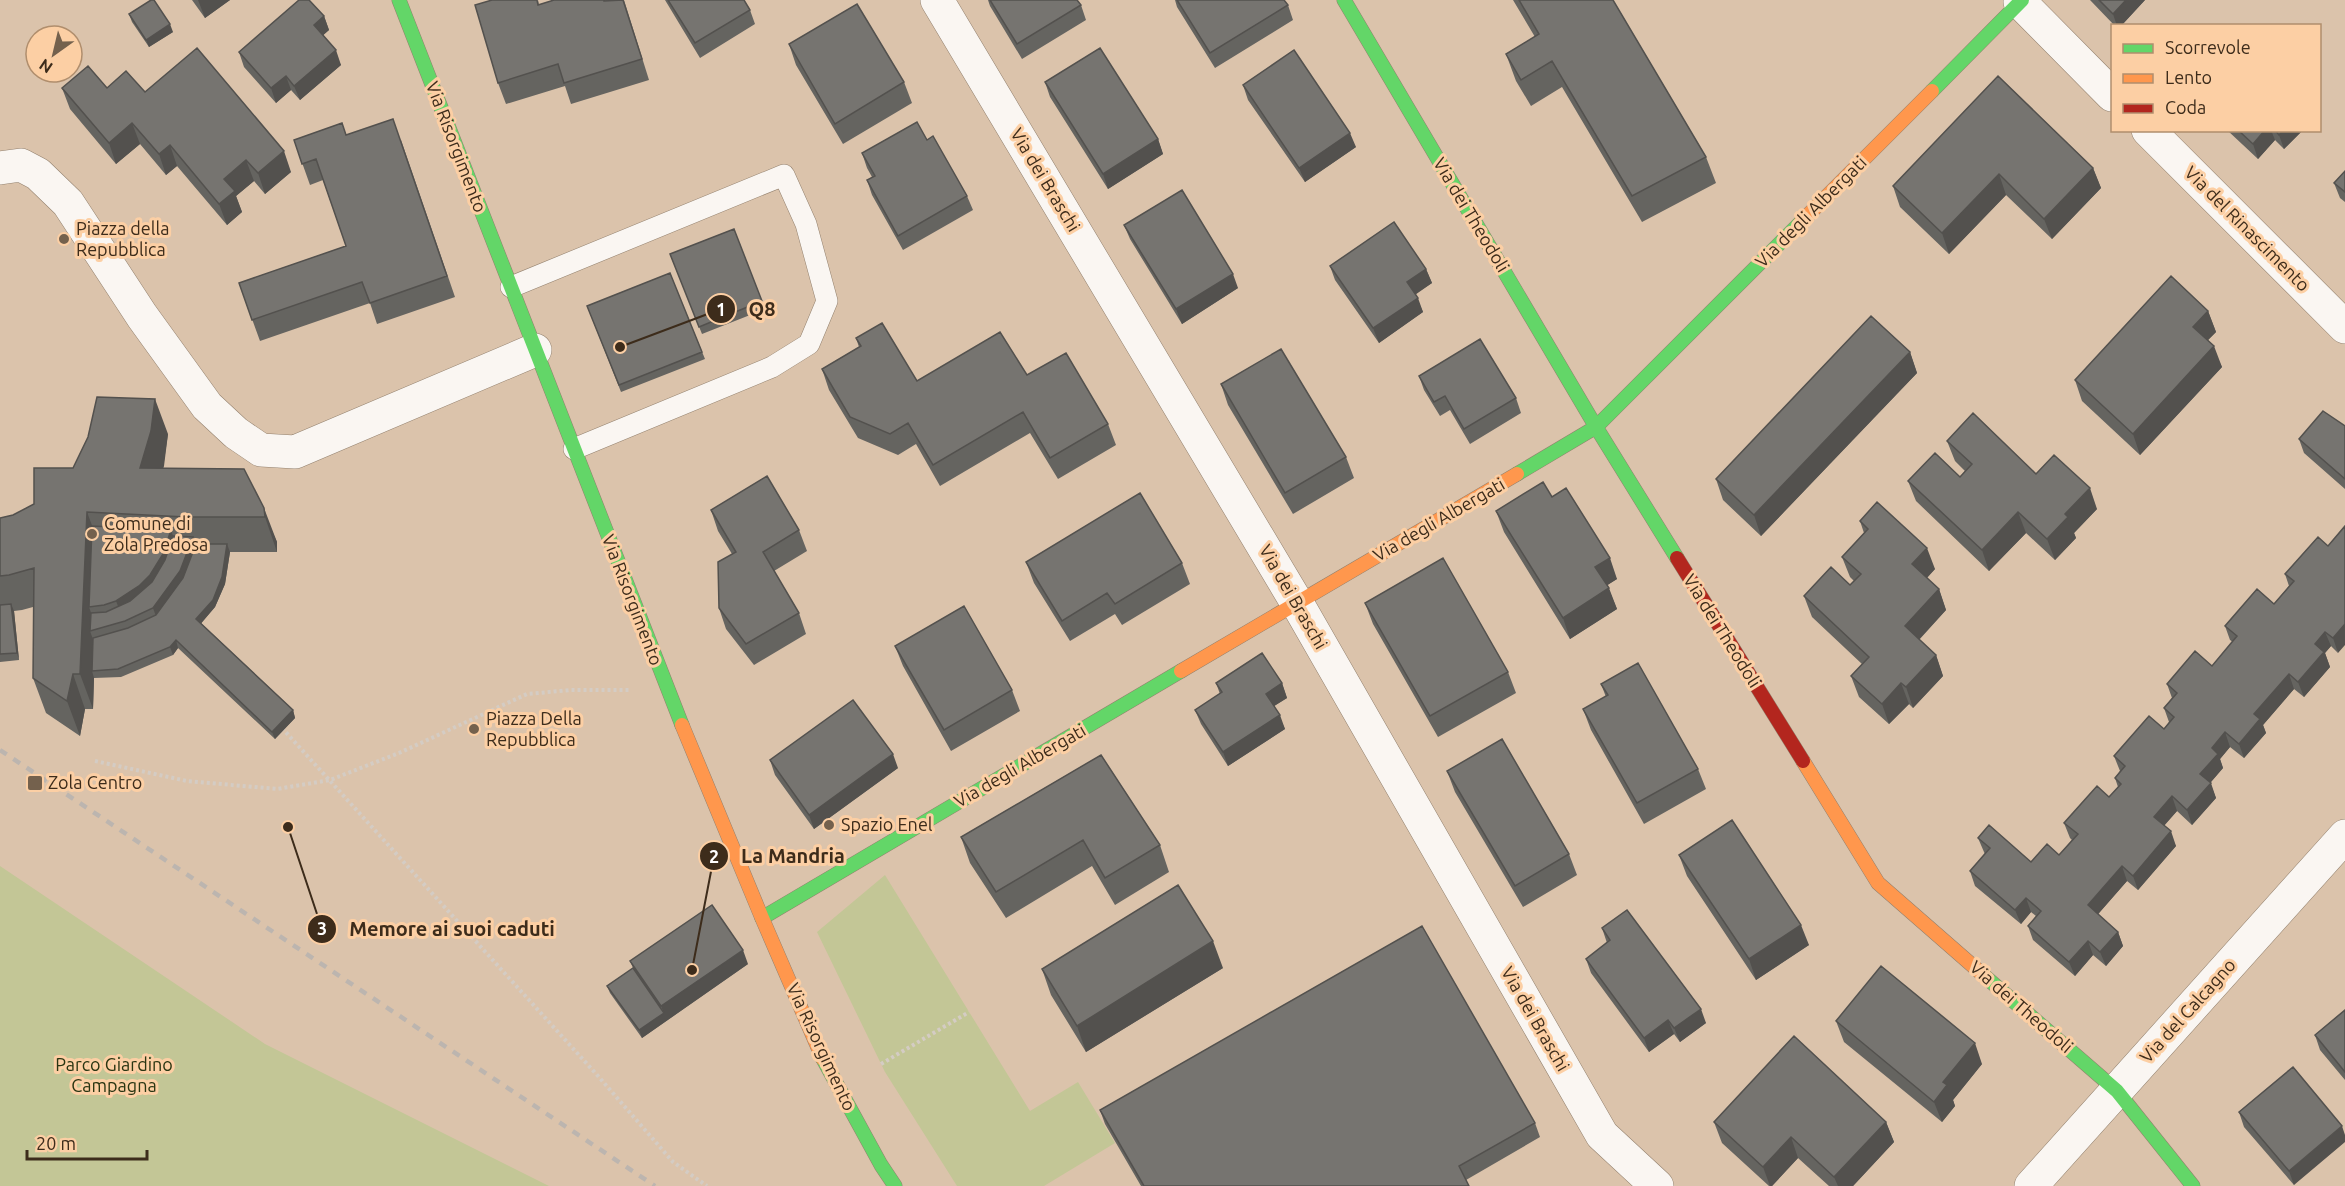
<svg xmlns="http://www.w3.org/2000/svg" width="2345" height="1186" viewBox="0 0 2345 1186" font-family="Ubuntu,sans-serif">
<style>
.green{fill:#c3c696}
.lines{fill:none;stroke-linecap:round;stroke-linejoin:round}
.lane-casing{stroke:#93816e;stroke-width:22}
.street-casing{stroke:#93816e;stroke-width:34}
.fast-casing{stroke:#93816e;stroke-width:15}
.slow-casing{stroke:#93816e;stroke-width:15}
.jam-casing{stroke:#93816e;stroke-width:15}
.path{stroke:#d4ccc4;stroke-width:4;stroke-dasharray:3 3;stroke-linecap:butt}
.lane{stroke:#faf6f2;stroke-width:21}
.street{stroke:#faf6f2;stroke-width:33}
.fast{stroke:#63d668;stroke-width:14}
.slow{stroke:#ff974d;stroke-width:14}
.jam{stroke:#b3261e;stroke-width:14}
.rail{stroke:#bcb5af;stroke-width:4.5;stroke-dasharray:8 8;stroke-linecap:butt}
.wall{fill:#656460}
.shaded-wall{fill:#53514e}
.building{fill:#767470;stroke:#53514e;stroke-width:1.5}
.poi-dot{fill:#74614d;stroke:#fccfa4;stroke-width:2}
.labels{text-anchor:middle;stroke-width:6;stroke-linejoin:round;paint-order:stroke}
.street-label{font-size:18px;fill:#3d2c1b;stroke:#fccfa4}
.poi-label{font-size:18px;fill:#3d2c1b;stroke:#fccfa4;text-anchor:start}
.park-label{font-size:18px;fill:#293512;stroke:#fccfa4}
.leader{fill:none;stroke:#3d2c1b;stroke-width:2}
.callout-dot{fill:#3d2c1b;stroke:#fccfa4;stroke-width:2}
.mark-label{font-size:18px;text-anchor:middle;font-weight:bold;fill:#fff}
.callout-label{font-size:20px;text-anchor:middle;font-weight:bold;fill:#3d2c1b;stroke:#fccfa4;stroke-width:6;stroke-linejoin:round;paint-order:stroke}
</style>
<rect width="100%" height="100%" fill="#dbc3ab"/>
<path class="green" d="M0,866L265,1044L549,1186H0Z
M885,875L1030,1111L1078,1082L1115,1143L1044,1186H957L885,1072L817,932Z"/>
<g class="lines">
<g class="lane-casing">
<path id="lane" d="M511,287L784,175L806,224L827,301L809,344L772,367L574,449"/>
</g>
<g class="street-casing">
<path id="street" d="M937,0L1297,603L1602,1135L1657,1186
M2020,2L2112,95
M2148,130L2345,327
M0,168L21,165L38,174L68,203L142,316L207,406L236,433L261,450L295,452L535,350
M2031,1186L2345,836"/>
</g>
<g class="fast-casing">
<path id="fast" d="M399,0L682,725
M1344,0L1596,427L1677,558
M1932,91L2022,0
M1517,474L1596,427L1801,222
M762,918L1181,671
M1981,973L2117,1091L2193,1186
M823,1059L881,1165L895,1186"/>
</g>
<g class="slow-casing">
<path id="slow" d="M1801,222L1932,91
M1181,671L1517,474
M682,725L762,918L823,1059
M1803,761L1878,883L1981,973"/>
</g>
<g class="jam-casing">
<path id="jam" d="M1677,558L1803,761"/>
</g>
<path class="path" d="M282,728L598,1076L673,1162L707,1186
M95,761L187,781L277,789L330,780L399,753L527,694L571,690H629
M881,1064L969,1012"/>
<use href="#lane" class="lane"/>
<use href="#street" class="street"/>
<use href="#fast" class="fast"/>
<use href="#slow" class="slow"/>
<use href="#jam" class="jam"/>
<path class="rail" d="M0,750L655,1186"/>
</g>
<path class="wall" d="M192,0H230L205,18Z
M538,0L539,5L554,0H624L649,80L571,104L565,86L506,104L498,83Z
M665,0H744L750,10L755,24L700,58Z
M988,0H1077L1081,5L1086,20L1022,59L990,6Z
M1175,0H1284L1288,5L1293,20L1215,68L1177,7Z
M1513,0H1613L1706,157L1716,183L1642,222L1562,87L1531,106L1516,81L1506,54L1535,37Z
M2090,0H2145L2121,26H2115Z
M129,14L173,32L149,47L132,22Z
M324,16L329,30L323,35L341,65L300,100L291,90L276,103L244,67L239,52Z
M789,44L904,82L912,103L843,144L796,65Z
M1998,76L2093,168L2101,188L2052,239L2006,195L1949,254L1900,207L1893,186Z
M1045,82L1158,139L1163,154L1108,189L1050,97Z
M1243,85L1356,147L1305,182L1248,100Z
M62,88H107L145,92L291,172L265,194L254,181L236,196L242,212L227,225L177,166L166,175L140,144L116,164L70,109Z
M342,123L346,135L401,140L455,297L377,324L370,303L260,341L239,283L346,246L323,180L310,185L294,140Z
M2227,130H2300L2301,132L2284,149L2275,140L2258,159Z
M862,153L967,196L973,210L903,250L872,195L867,180L872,177L867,168Z
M2345,171V202L2340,198L2334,183Z
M1124,225L1238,288L1182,324L1130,239Z
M734,229L765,309L702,334L670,254Z
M1330,266L1426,269L1432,283L1415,294L1423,312L1379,343L1335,280Z
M670,273L705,359L621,392L587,306Z
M2208,311L2216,332L2208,340L2222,367L2140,455L2082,401L2075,380Z
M856,338L917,381L1027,375L1108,424L1116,445L1058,479L1030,433L940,486L916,444L898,455L858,438L829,390L822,369L859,347Z
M1910,352L1917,373L1761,536L1723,500L1716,479Z
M1419,376L1516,398L1521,413L1470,444L1450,410L1440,416L1424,390Z
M1221,384L1346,457L1354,478L1293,514L1228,405Z
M2345,426V489L2304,453L2299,439Z
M168,434L163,468L244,469L277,542V552H230L225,584L215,607L201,623L293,710L295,718L275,739L178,648L173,655L121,677L94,678L93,709H85L80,736L46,713L33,678V607L22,610L14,611L19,660L0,662V518L13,515L34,504L73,468Z
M1947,441L2036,474L2097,509L2074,533L2076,538L2055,560L2026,533L1989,571L1916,501L1908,481L1960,477L1965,471L1955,461Z
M1552,497L1617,579L1607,585L1617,609L1570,639L1504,532L1496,511Z
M711,510L799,530L807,551L774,571L799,613L806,634L754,665L726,629L719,608L732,554L718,531Z
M1860,521L1935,569L1927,578L1939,589L1946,610L1919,640L1936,655L1943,676L1913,708L1909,704L1889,724L1859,697L1851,676L1862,664L1812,617L1804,596L1850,585L1854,581L1850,577L1842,557L1864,533Z
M2318,537L2338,653L2331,646L2325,653L2330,667L2304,697L2294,689L2263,725L2266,733L2244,758L2230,747L2220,759L2223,768L2210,783L2216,798L2192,825L2177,811L2164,826L2176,846L2138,890L2127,881L2098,914L2118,932L2123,946L2106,966L2093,955L2075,976L2033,940L2028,926L2036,916L2031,912L2021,924L1975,886L1970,871L1985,854L1984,852L1978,838L2031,862L2059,855L2072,840L2070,838L2064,823L2109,797L2118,787L2115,778L2120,771L2114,756L2164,729L2169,722L2164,708L2172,698L2167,684L2212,666L2233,642L2230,640L2225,626L2274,604L2289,586L2285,574Z
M1026,562L1182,563L1190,584L1122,625L1115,614L1070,641L1034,583Z
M1365,603L1508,672L1516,693L1438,737L1373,624Z
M895,646L1012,690L1020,711L951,751L903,666Z
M1216,683H1282L1287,698L1274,706L1285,729L1228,766L1201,724L1195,710L1220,694Z
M1601,684L1698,769L1706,789L1644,824L1591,730L1583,709L1606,697Z
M1101,755L1160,845L1169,872L1115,905L1092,866L1006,918L970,863L961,837Z
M770,760L898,768L814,829L775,775Z
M1447,771L1569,854L1577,875L1523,907L1455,792Z
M1679,855L1809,945L1756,980L1687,876Z
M1602,928L1706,1023L1680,1042L1674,1034L1649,1052L1591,973L1586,959L1607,943Z
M630,961L748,964L642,1038L610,993L607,986L633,968Z
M1223,968L1086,1052L1051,995L1042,969Z
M2345,1010V1080L2320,1050L2315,1035Z
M1836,1021L1982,1064L1953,1100L1955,1106L1942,1122L1844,1042Z
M2293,1067L2294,1185L2244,1127L2239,1112Z
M1100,1110L1535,1123L1540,1137L1466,1180L1469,1186H1141L1105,1124Z
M1714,1122H1886L1894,1142L1853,1186H1829L1798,1158L1772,1186H1769L1722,1143Z"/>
<path class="shaded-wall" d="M198,0H230L205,18Z
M2126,0H2145L2121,26H2117L2113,14Z
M324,16L329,30L319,39L314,25Z
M170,24L173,32L149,47L146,40Z
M336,50L341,65L300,100L294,86Z
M286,76L291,90L276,103L271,88Z
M132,123L140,144L116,164L109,143Z
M2265,130H2271L2275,140L2258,159L2253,144Z
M2283,130H2300L2301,132L2284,149L2279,135Z
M1350,133L1356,147L1305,182L1299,168Z
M1158,139L1163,154L1108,189L1103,174Z
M170,145L177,166L166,175L159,154Z
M284,151L291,172L265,194L258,173Z
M246,160L254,181L236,196L242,212L227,225L219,204L224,179Z
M2093,168L2101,188L2052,239L2044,219Z
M1999,174L2006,195L1949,254L1942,233Z
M1426,269L1432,283L1412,297L1407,282Z
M1233,274L1238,288L1182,324L1176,309Z
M1418,298L1423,312L1379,343L1373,328Z
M2208,311L2216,332L2201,347L2193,327Z
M2214,346L2222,367L2140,455L2133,434Z
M1910,352L1917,373L1761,536L1754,515Z
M155,399L168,434L164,466L153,503L140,468Z
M2090,488L2097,509L2074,533L2076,538L2055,560L2047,539L2065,514Z
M264,508L277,542V552L265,517Z
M87,512L100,547L89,607L96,627L90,631L95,645L92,671L94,678L93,709L80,674Z
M2018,512L2026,533L1989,571L1982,550Z
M171,530L178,551L124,621L116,601Z
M193,537L199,552L158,622L153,608Z
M227,544L230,552L225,584L215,607L199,626L196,619Z
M1927,548L1935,569L1920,585L1912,564Z
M1610,558L1617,579L1603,588L1595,567Z
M1609,588L1617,609L1570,639L1563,618Z
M1939,589L1946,610L1912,647L1905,626Z
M11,604L14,611L19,660L17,653Z
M2345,624V645L2338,653L2333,638Z
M2325,632L2331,646L2325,653L2330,667L2304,697L2298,682L2315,644Z
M176,640L178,648L173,655L170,647Z
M1936,655L1943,676L1913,708L1906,687Z
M73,674L85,709L80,736L67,701Z
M2289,674L2294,689L2263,725L2266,733L2244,758L2239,744L2254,714Z
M1282,683L1287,698L1271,708L1266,694Z
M1901,683L1909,704L1889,724L1882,704Z
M293,710L295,718L275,739L272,732Z
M1280,715L1285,729L1228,766L1223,752Z
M2225,732L2230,747L2220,759L2223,768L2205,789L2200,774L2212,748Z
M893,754L898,768L814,829L809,815Z
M2211,783L2216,798L2192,825L2187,810Z
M2172,796L2177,811L2159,831L2154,817Z
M2171,831L2176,846L2138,890L2133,876Z
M2122,866L2127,881L2093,920L2088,905Z
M2026,898L2031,912L2021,924L2015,910Z
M1801,925L1809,945L1756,980L1749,959Z
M2118,932L2123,946L2106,966L2100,952Z
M1213,941L1223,968L1086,1052L1077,1026Z
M2088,941L2093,955L2075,976L2069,962Z
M743,950L748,964L642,1038L639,1030L664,1013L661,1006Z
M1701,1009L1706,1023L1680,1042L1674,1028Z
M1668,1020L1674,1034L1649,1052L1644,1038Z
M1975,1043L1982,1064L1953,1100L1955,1106L1942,1122L1934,1102L1943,1082Z
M1886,1122L1894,1142L1853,1186H1838L1834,1177Z
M2342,1126L2345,1135V1142L2294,1185L2289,1171Z
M1791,1137L1798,1158L1772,1186H1770L1763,1167Z"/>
<path class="building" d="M151,0H154L170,24L146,40L129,14Z
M299,0H309L324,16L314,25L336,50L294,86L286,76L271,88L239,52Z
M492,0H537L538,5L554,0H604V1L623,0L642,59L564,83L558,64L498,83L475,5Z
M668,0H744L750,10L695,43Z
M990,0H1077L1081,5L1017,44Z
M1177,0H1284L1288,5L1210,53Z
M1519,0H1613L1706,157L1632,196L1552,61L1521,80L1506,54L1539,34Z
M2099,0H2126L2113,14Z
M857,4L904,82L835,124L789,44Z
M197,48L284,151L258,173L246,160L224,179L235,191L219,204L170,145L159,154L132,123L109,143L62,88L88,66L107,88L126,71L145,92Z
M1100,48L1158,139L1103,174L1045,82Z
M1294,50L1350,133L1299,168L1243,85Z
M1998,76L2093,168L2044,219L1999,174L1942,233L1893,186Z
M393,119L447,276L370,303L362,282L252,320L239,283L346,246L316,159L302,164L294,140L342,123L346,135Z
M917,122L927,140L933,136L967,196L898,236L867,180L875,176L862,153Z
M2238,130H2265L2253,144Z
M2275,130H2283L2279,135Z
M2345,171V192L2334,183Z
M1182,190L1233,274L1176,309L1124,225Z
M1394,222L1426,269L1407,282L1418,298L1373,328L1330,266Z
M734,229L762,301L699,327L670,254Z
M670,273L702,352L619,385L587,306Z
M2171,276L2208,311L2193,327L2214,346L2133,434L2075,380Z
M1871,316L1910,352L1754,515L1716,479Z
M882,323L917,381L1000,332L1027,375L1066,353L1108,424L1050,458L1023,412L933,465L908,423L890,434L850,417L822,369L861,346L856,338Z
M1480,339L1516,398L1464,429L1445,396L1434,402L1419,376Z
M1281,349L1346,457L1285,493L1221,384Z
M97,397L155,399L151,431L140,468L244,469L264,508L265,517H186L87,512L80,674H73L67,701L33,678L34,568L9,575L0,576V518L13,515L34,504V468H73L88,437Z
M2323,411L2345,426V479L2299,439Z
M1973,413L2036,474L2054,455L2090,488L2065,514L2068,517L2047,539L2018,512L1982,550L1908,481L1935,453L1960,477L1972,464L1947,441Z
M767,476L799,530L763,552L799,613L746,644L719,608L718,562L736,552L711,510Z
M1543,482L1552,497L1566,488L1610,558L1595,567L1609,588L1563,618L1496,511Z
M1140,493L1182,563L1115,604L1107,593L1062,621L1026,562Z
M1877,502L1927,548L1912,564L1939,589L1905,626L1936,655L1906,687L1901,683L1882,704L1851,676L1869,657L1804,596L1831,567L1850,585L1861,574L1842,557L1868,529L1860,521Z
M92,526L171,530L163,554L150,575L139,586L116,601L104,605L89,607Z
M2345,526V624L2333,638L2325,632L2315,644L2324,652L2298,682L2289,674L2254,714L2260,719L2239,744L2225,732L2212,748L2218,754L2200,774L2211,783L2187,810L2172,796L2154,817L2171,831L2133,876L2122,866L2088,905L2118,932L2100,952L2088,941L2069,962L2028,926L2041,911L2026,898L2015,910L1970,871L1990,848L1978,838L1989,825L2031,862L2047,844L2059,855L2078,834L2064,823L2097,786L2109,797L2121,784L2115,778L2125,766L2114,756L2149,716L2164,729L2174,717L2164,708L2177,693L2167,684L2195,651L2212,666L2237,636L2225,626L2257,589L2274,604L2294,581L2285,574L2318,537L2328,546Z
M173,536L193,537L180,571L153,608L125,621L90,631L91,613L106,612L130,601L152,582L165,560Z
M196,544H227L222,577L213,600L196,619L293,710L272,732L176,640L170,647L118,669L92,671L93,638L128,628L156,615L183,578Z
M1443,558L1508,672L1430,716L1365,603Z
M11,604L17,653L0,654V605Z
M964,606L1012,690L944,730L895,646Z
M1262,653L1282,683L1266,694L1280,715L1223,752L1195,710L1222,692L1216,683Z
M1638,663L1698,769L1637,803L1583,709L1608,695L1601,684Z
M853,700L893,754L809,815L770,760Z
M1502,739L1569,854L1515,886L1447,771Z
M1101,755L1160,845L1105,878L1083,840L996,892L961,837Z
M1732,820L1801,925L1749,959L1679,855Z
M1178,885L1213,941L1077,1026L1042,969Z
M712,905L743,950L661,1006L630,961Z
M1627,910L1701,1009L1674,1028L1668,1020L1644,1038L1586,959L1610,940L1602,928Z
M1422,926L1535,1123L1459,1166L1469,1186H1144L1100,1110Z
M1881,966L1975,1043L1943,1082L1947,1085L1934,1102L1836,1021Z
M633,968L664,1013L639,1030L607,986Z
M2345,1010V1072L2315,1035Z
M1794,1036L1886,1122L1834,1177L1791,1137L1763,1167L1714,1122Z
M2293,1067L2342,1126L2289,1171L2239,1112Z"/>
<g class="poi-dot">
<circle cx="64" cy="239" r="6"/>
<circle cx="92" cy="534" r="6"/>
<circle cx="474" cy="729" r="6"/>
<rect x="27" y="775" width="16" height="16" rx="3"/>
<circle cx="829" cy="825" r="6"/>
</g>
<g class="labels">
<g class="street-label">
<text transform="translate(456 147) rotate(69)" y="6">Via Risorgimento</text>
<text transform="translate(1045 180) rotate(59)" y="6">Via dei Braschi</text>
<text transform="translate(1811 212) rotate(-45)" y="6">Via degli Albergati</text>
<text transform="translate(1471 215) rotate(59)" y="6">Via dei Theodoli</text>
<text transform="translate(2247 229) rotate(45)" y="6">Via del Rinascimento</text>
<text transform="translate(1439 520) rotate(-30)" y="6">Via degli Albergati</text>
<text transform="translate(1293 597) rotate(60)" y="6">Via dei Braschi</text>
<text transform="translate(632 600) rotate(69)" y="6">Via Risorgimento</text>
<text transform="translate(1722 631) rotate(58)" y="6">Via dei Theodoli</text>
<text transform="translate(1020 766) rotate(-30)" y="6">Via degli Albergati</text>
<text transform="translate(2021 1007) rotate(41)" y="6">Via dei Theodoli</text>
<text transform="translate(2188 1011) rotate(-48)" y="6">Via del Calcagno</text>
<text transform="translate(1535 1019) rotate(60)" y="6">Via dei Braschi</text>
<text transform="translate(821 1047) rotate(65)" y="6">Via Risorgimento</text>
</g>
<g class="poi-label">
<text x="76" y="235">Piazza della<tspan x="76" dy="21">Repubblica</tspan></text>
<text x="104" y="530">Comune di<tspan x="104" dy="21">Zola Predosa</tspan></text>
<text x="486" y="725">Piazza Della<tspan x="486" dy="21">Repubblica</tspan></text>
<text x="48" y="789">Zola Centro</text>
<text x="841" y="831">Spazio Enel</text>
</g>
<g class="park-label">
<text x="114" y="1071">Parco Giardino<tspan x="114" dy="21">Campagna</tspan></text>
</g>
</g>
<path class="leader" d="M620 347L721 309M692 970L714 856M288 827L322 929"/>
<g class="callout-dot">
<circle cx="620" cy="347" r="6"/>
<circle cx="692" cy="970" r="6"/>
<circle cx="288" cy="827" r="6"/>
<circle cx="721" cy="309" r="15"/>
<circle cx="714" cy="856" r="15"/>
<circle cx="322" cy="929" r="15"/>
</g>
<g class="mark-label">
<text x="721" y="316">1</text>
<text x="714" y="863">2</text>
<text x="322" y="935">3</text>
</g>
<g class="callout-label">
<text x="762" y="316">Q8</text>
<text x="793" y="863">La Mandria</text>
<text x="452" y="936">Memore ai suoi caduti</text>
</g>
<rect x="2111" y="24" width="210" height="108" fill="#fccfa4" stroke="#b08e6d" stroke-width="1.5"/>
<rect x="2123" y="44" width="30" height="9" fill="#63d668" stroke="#b08e6d" stroke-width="1.5"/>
<text x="2165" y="54" font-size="18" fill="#3d2c1b">Scorrevole</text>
<rect x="2123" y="74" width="30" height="9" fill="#ff974d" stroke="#b08e6d" stroke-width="1.5"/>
<text x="2165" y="84" font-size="18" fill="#3d2c1b">Lento</text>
<rect x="2123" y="104" width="30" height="9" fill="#b3261e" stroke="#b08e6d" stroke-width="1.5"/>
<text x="2165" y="114" font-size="18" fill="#3d2c1b">Coda</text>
<g transform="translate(54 54) rotate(214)"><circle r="28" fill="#fccfa4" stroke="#b08e6d" stroke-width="1.5"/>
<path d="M0-4.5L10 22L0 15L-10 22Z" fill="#74614d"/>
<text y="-9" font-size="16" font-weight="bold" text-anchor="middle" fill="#3d2c1b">N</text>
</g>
<path d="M27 1150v9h120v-9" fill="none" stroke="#3d2c1b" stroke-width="3"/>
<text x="36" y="1150" font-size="18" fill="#3d2c1b" stroke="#fccfa4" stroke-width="4.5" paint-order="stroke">20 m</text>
</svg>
